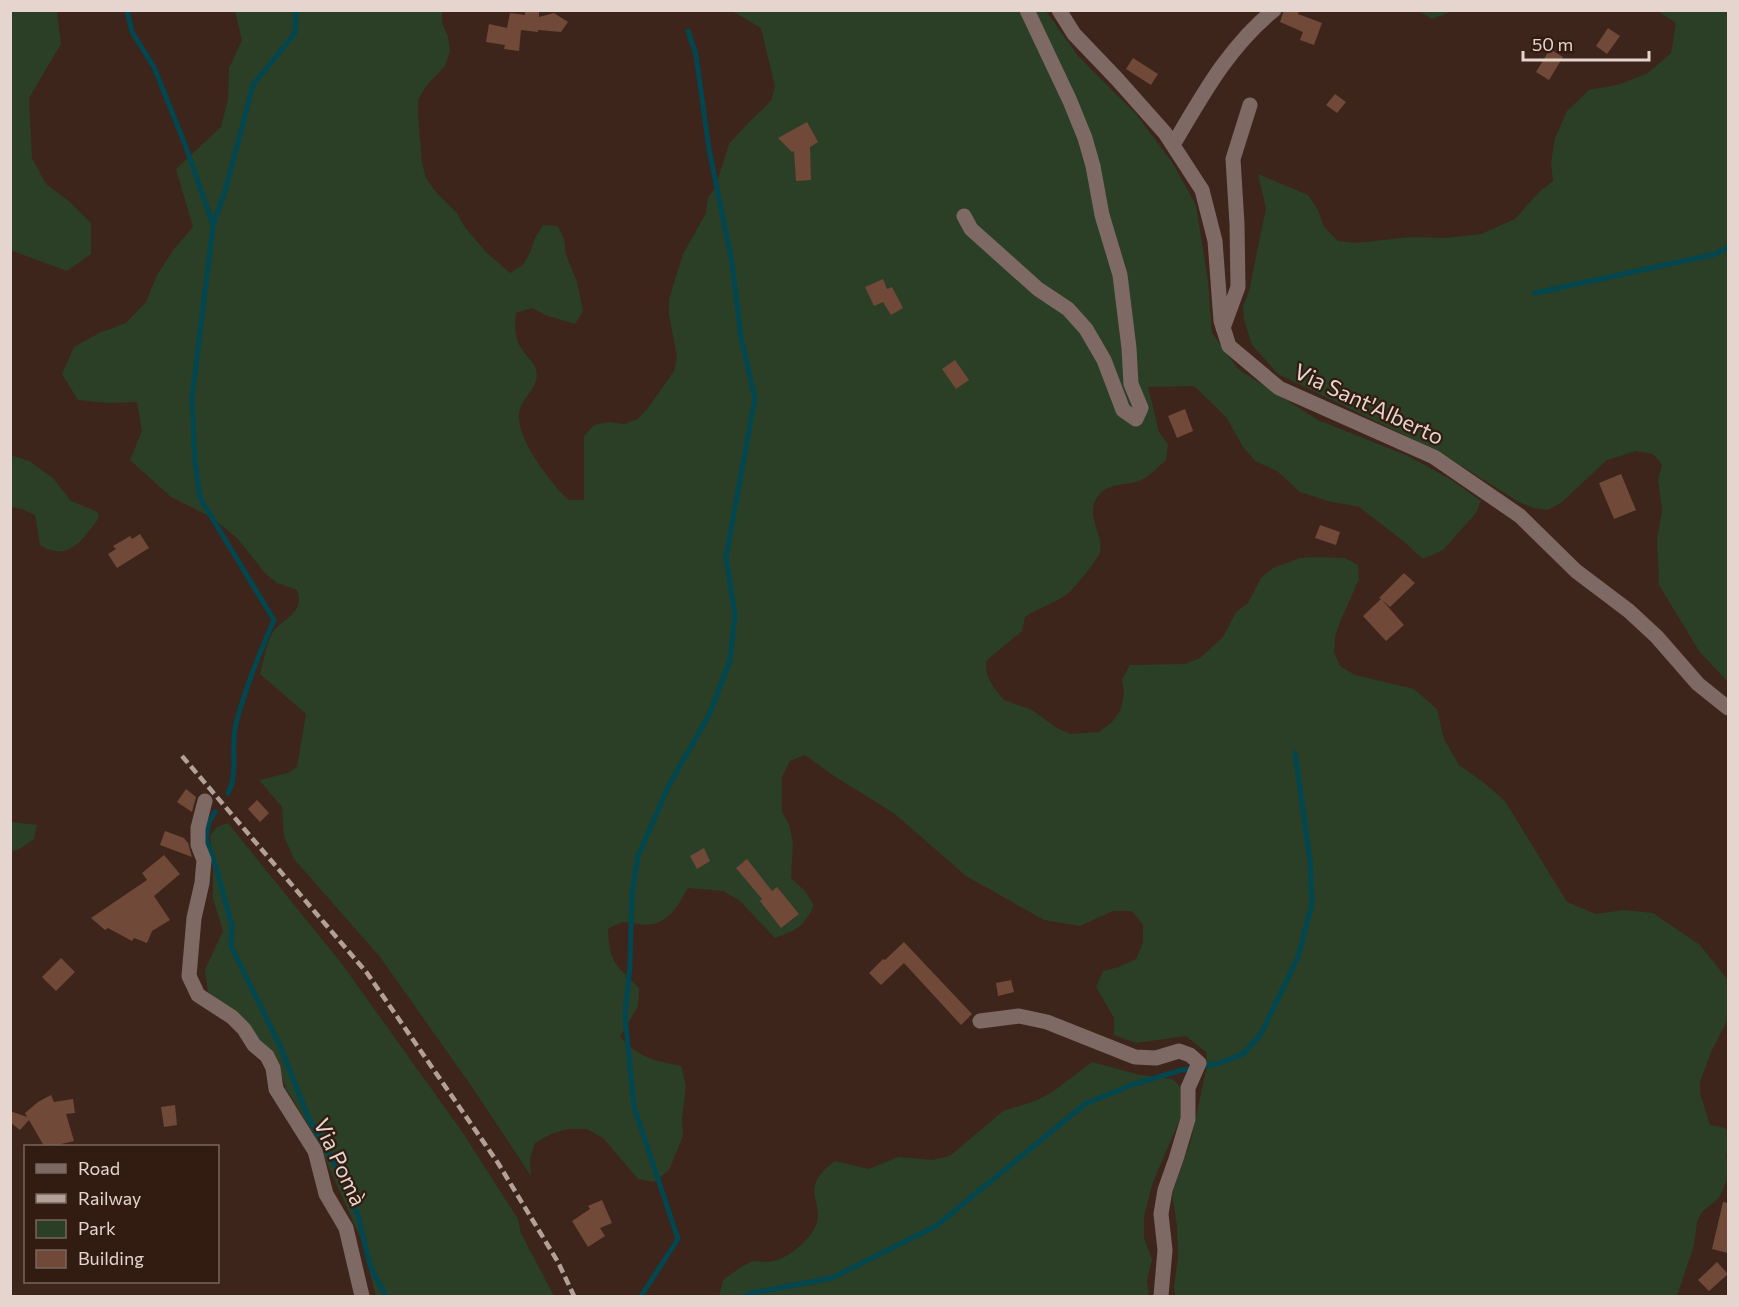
<svg xmlns="http://www.w3.org/2000/svg" width="1739" height="1307" viewBox="0 0 1739 1307" font-family="Commissioner,sans-serif">
<style>
.green{fill:#2a3f25}
.lines{fill:none;stroke-linecap:round;stroke-linejoin:round}
.stream{stroke:#02464f;stroke-width:5}
.building{fill:#714938}
.minor{stroke:#7e6965;stroke-width:15}
.rail{stroke:#b3a098;stroke-width:4.5;stroke-dasharray:9 4.5;stroke-linecap:butt}
.labels{text-anchor:middle;stroke-width:4.5;stroke-linejoin:round;paint-order:stroke}
.street-label{font-size:22px;fill:#e5d5ce;stroke:#321b11}
</style>
<rect width="100%" height="100%" fill="#3d251b"/>
<path class="green" d="M54,10L57,12L61,44L29,98L32,158L46,184L70,202L91,223V254L67,271L10,250L11,11Z
M235,11H442V23L448,36L450,51L445,66L426,86L418,100V115L422,163L426,178L435,191L457,213L464,226L486,252L510,273L523,265L530,252L535,238L543,225L558,226L564,239L566,255L577,282L583,311L575,324L545,315L532,308L516,313C514,330 515,343 527,356C530,360 534,363 535,367C542,385 526,393 520,409C512,434 551,484 569,500H584V436L594,425L609,422L624,424L638,419L648,408L674,371L677,357L669,314V299L683,254L706,213L708,197L715,188L729,144L749,122L771,101L775,87L761,28L732,11H1046L1078,56L1136,114L1172,162L1196,205L1208,281L1212,333L1238,369L1318,420L1408,456L1450,479L1481,501L1476,513L1443,550L1423,559L1402,540L1359,507L1328,501L1300,492L1277,471L1255,461L1243,447L1226,417L1194,386L1148,387L1159,432L1168,444L1166,460C1159,466 1150,476 1141,480C1128,486 1109,482 1099,495C1083,513 1104,533 1100,552C1098,560 1073,590 1066,595C1053,604 1038,608 1025,617L1022,631L986,661L987,675L994,688L1004,700L1032,710L1057,728L1070,734L1099,732L1113,721L1121,709L1124,693L1122,679L1130,665L1185,664L1200,658L1223,637L1236,612L1248,603L1261,578L1273,568L1300,558L1315,557L1345,558L1358,565L1359,579L1340,622L1335,637L1334,652L1340,666L1355,675L1414,689L1437,709L1444,739L1459,765L1483,782L1505,801L1567,902L1596,914L1624,910L1653,913L1700,945L1728,980V1019L1711,1052L1700,1082V1093L1710,1125L1722,1127L1728,1130V1153L1726,1154L1728,1163V1178L1719,1198L1702,1212L1697,1222L1694,1245L1677,1296H1175L1174,1287L1178,1257L1177,1226L1172,1193L1191,1140L1207,1066L1206,1052L1186,1036L1136,1043L1114,1035V1018L1096,987L1103,971L1119,967L1136,959L1143,943V925L1132,911H1113L1080,926L1044,920L966,876L895,814L834,776L805,755L790,761L782,777V811L790,827L793,844L791,878L805,891L814,905C804,927 797,930 775,938L739,900L723,891L688,888C676,909 666,928 639,924C620,922 625,920 608,929C609,963 616,965 639,988L638,1006L620,1037C641,1059 653,1060 681,1066L686,1085L682,1119L683,1136L669,1170L654,1182L638,1179L603,1138L587,1129H568L551,1134L535,1143L530,1159L531,1176L472,1087L380,957L294,859L284,836L282,807L259,780L288,773L297,767L306,714L260,674C263,663 267,641 273,632C284,617 305,613 297,590L277,583L265,573L237,538L211,517L171,497L130,460L142,431L137,402L108,403L78,400L62,374L74,347L99,333L126,323L146,302L157,275L174,249L193,227L176,169L221,127L228,99L229,68L242,40Z
M1418,11H1451L1448,13L1432,19Z
M1658,11H1728V682L1699,651L1659,585L1657,540L1662,510L1658,480L1662,465L1653,454L1636,451L1607,460L1562,502L1548,510L1534,508L1519,502L1441,453L1278,374L1252,345L1244,320L1243,306L1249,291L1266,208L1258,174L1308,195L1318,210L1324,227L1338,241L1355,243L1411,237L1446,238L1481,234L1515,219L1539,192L1553,181L1551,163L1555,138L1567,111L1589,90L1620,84L1648,73L1671,53L1676,23Z
M10,455L29,461L53,478L71,501L98,512L99,518C88,532 75,555 54,551C49,550 44,547 40,545L35,515L22,509L11,507Z
M11,822L37,825L34,839L21,848L11,852Z
M228,823L342,964L463,1133L518,1219L521,1233L554,1296H376L361,1239L315,1136L286,1089L278,1064L244,1020L208,992L205,970L223,931L213,899V859L210,836L217,827Z
M1092,1062L1140,1075L1172,1079L1180,1086V1119L1153,1182L1144,1216V1238L1152,1259L1147,1280L1149,1296H719L723,1280C732,1274 741,1266 751,1262C756,1260 763,1262 769,1262C785,1260 802,1246 811,1234C833,1204 792,1193 835,1161L868,1169L899,1157L932,1160L950,1156L1003,1111L1035,1101L1051,1093Z"/>
<g class="lines">
<path class="stream" d="M127,10L132,32L154,67L186,147L213,225
M1535,293L1716,254L1728,247
M228,793C239,775 230,744 236,724C245,688 259,654 274,620L200,498L195,462L192,398L213,226L226,188L253,85L295,33L296,10
M215,812L209,822L206,838L218,874L232,926L231,946L281,1048L308,1117L344,1180L358,1215L370,1266L386,1296
M641,1296L678,1239L634,1107L625,1016L630,965L632,893L638,856L669,785L709,715L730,660L735,615L726,557L755,398L741,338L732,262L709,149L696,55L688,31
M744,1296L752,1293L832,1278L936,1226L1085,1104L1131,1085L1182,1070L1220,1063L1243,1054L1261,1034L1298,957L1312,904L1310,860L1295,753"/>
</g>
<path class="building" d="M525,10H539V17L554,13L568,22L561,32L538,30V32L521,30L519,51L504,49L505,45L486,42L489,24L507,28L510,13L525,15Z
M1284,10H1299L1298,14L1322,23L1314,45L1300,40L1303,32L1280,22Z
M1608,28L1620,36L1607,54L1596,46Z
M1550,49L1563,57L1549,80L1536,72Z
M1133,58L1158,74L1151,85L1126,69Z
M1335,94L1346,102L1337,113L1326,105Z
M807,122L818,142L810,147L811,180L796,181L794,151L792,152L778,138Z
M883,279L887,289L892,287L903,308L891,315L883,302L874,306L865,287Z
M955,360L969,380L956,389L942,369Z
M1185,409L1193,431L1177,438L1168,416Z
M1621,474L1636,510L1614,519L1599,483Z
M1320,525L1340,532L1336,545L1315,538Z
M140,534L149,548L117,568L108,554L116,549L113,546L130,536L132,539Z
M1404,573L1415,583L1390,607L1382,600L1404,625L1386,641L1363,616L1381,599L1379,598Z
M186,789L196,797L192,812L177,802Z
M257,800L269,813L260,822L248,809Z
M165,831L184,838L188,843L192,857L160,845Z
M704,848L710,861L697,869L690,856Z
M164,855L180,874L154,896L170,920L152,931L147,943L134,938L132,941L108,928L105,930L91,918L147,880L142,873Z
M747,859L772,891L777,887L799,914L781,928L760,901L762,899L736,868Z
M904,942L972,1014L961,1025L904,963L881,985L869,973L883,959L885,960Z
M61,958L75,972L56,991L42,977Z
M1011,980L1014,992L998,996L996,983Z
M51,1095L54,1102L73,1099L75,1113L66,1114L74,1141L61,1144V1146H44L29,1120L20,1130L10,1122V1111L27,1117L25,1113L38,1102Z
M175,1105L177,1125L164,1127L161,1107Z
M602,1200L612,1223L600,1228L605,1236L588,1247L572,1221L590,1209L588,1206Z
M1723,1202L1728,1203V1253L1712,1249Z
M1717,1262L1728,1274L1709,1291L1698,1280Z"/>
<g class="lines">
<path class="minor" d="M1059,10L1074,34L1117,79L1165,133L1202,190L1215,241L1221,321L1229,346L1279,388L1434,457L1520,516L1576,571L1629,611L1657,637L1698,684L1728,708
M1173,145C1202,96 1229,46 1274,10
M964,216L971,229L1038,289L1068,309L1086,329L1104,360L1123,410L1136,419L1141,408L1131,384L1129,348L1120,275L1102,215L1093,166L1085,138L1070,101L1027,10
M1223,328L1238,287L1237,224L1233,159L1250,105
M205,801L198,828V845L204,860L202,883L194,918L189,976L198,995L232,1017L244,1029L254,1045L267,1056L273,1068L276,1089L315,1151L326,1194L346,1228L362,1296
M980,1021L1019,1016L1047,1022L1135,1057L1156,1058L1179,1051L1190,1055L1199,1063L1188,1088V1119L1176,1159L1165,1190L1161,1214L1165,1250L1161,1296"/>
<path class="rail" d="M182,756L367,973L498,1163L558,1262L574,1296"/>
</g>
<g class="labels">
<g class="street-label">
<text transform="translate(1369 404) rotate(25)" y="8">Via Sant'Alberto</text>
<text transform="translate(340 1162) rotate(65)" y="8">Via Pomà</text>
</g>
</g>
<rect width="1739" height="1307" fill="none" stroke="#e5d5ce" stroke-width="24"/>
<rect x="24" y="1145" width="195" height="138" fill="#321b11" stroke="#7a655d" stroke-width="1.5"/>
<rect x="36" y="1164" width="30" height="9" fill="#7e6965" stroke="#7a655d" stroke-width="1.5"/>
<text x="78" y="1175" font-size="18" fill="#e5d5ce">Road</text>
<rect x="36" y="1194" width="30" height="9" fill="#b3a098" stroke="#7a655d" stroke-width="1.5"/>
<text x="78" y="1205" font-size="18" fill="#e5d5ce">Railway</text>
<rect x="36" y="1220" width="30" height="18" fill="#2a3f25" stroke="#7a655d" stroke-width="1.5"/>
<text x="78" y="1235" font-size="18" fill="#e5d5ce">Park</text>
<rect x="36" y="1250" width="30" height="18" fill="#714938" stroke="#7a655d" stroke-width="1.5"/>
<text x="78" y="1265" font-size="18" fill="#e5d5ce">Building</text>
<path d="M1523 51v9h126v-9" fill="none" stroke="#e5d5ce" stroke-width="3"/>
<text x="1532" y="51" font-size="18" fill="#e5d5ce" stroke="#321b11" stroke-width="4.5" paint-order="stroke">50 m</text>
</svg>
